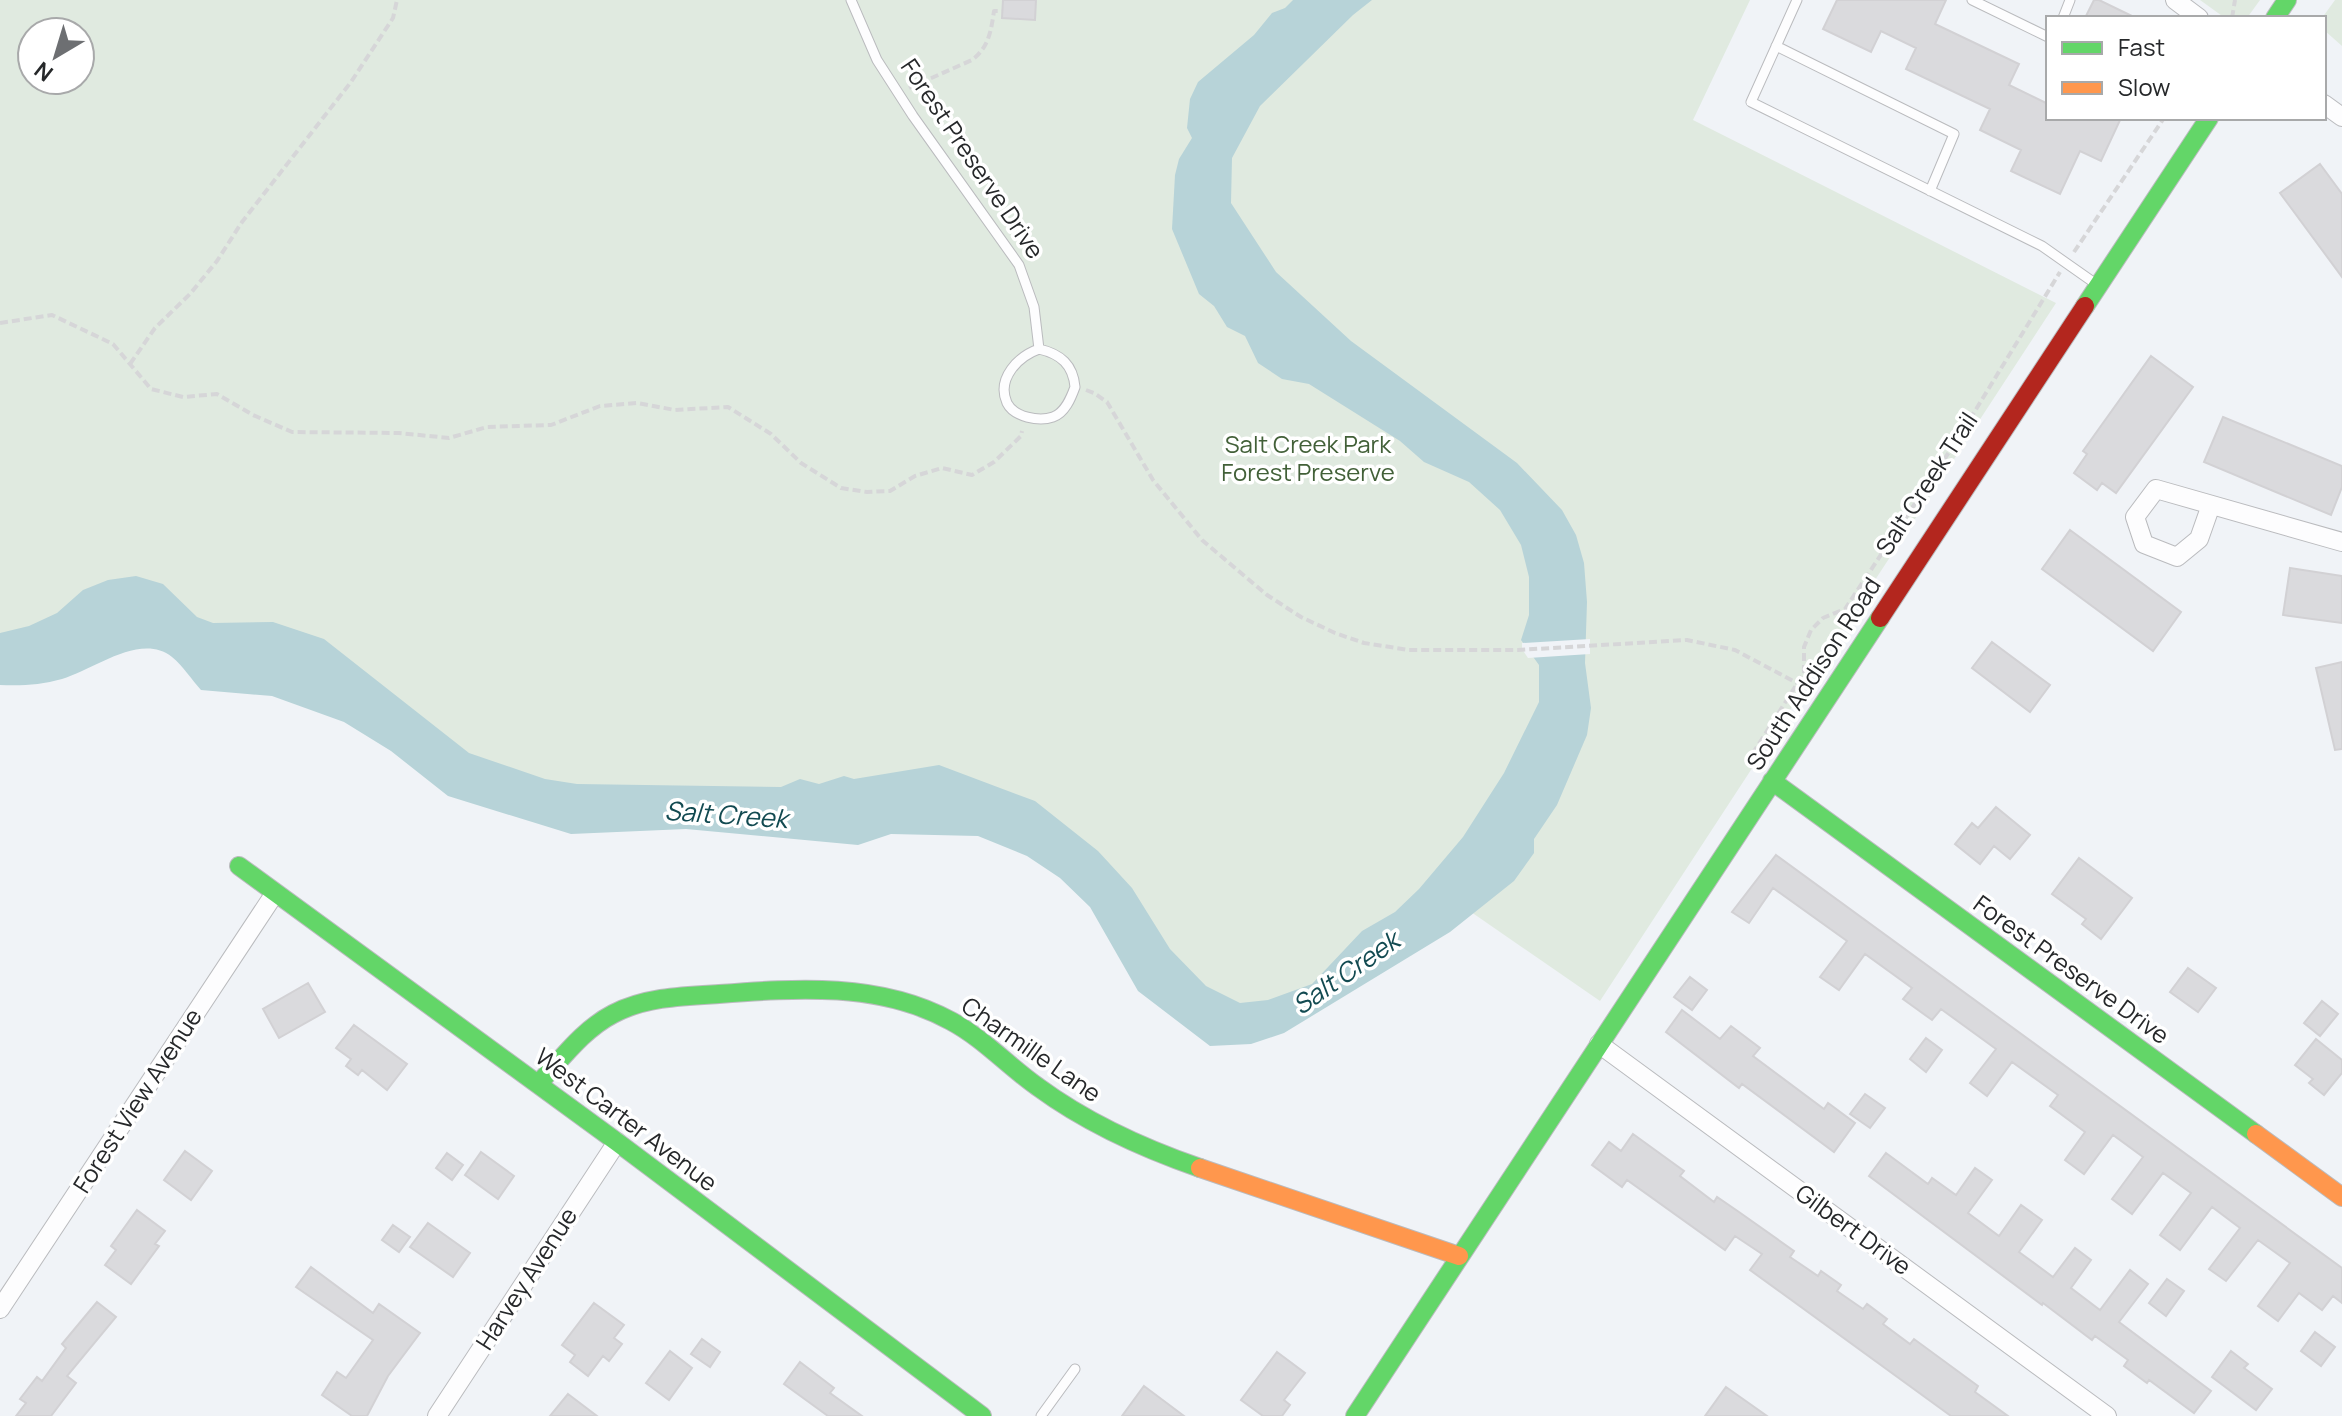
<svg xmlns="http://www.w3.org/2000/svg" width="2342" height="1416" viewBox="0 0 2342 1416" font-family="Manrope,sans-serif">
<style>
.green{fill:#e0eae0;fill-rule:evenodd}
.water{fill:#b7d3d8}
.pier{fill:#f0f3f7}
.building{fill:#dadadd;stroke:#d2d1d4;stroke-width:2}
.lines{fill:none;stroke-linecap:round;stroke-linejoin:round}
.lane-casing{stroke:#babbbe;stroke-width:11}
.street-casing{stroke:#babbbe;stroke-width:20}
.fast-casing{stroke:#babbbe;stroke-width:20}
.slow-casing{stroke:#babbbe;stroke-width:20}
.jam-casing{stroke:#babbbe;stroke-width:20}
.path{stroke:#d6d6d8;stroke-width:4;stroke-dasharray:8 4;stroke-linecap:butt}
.lane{stroke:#fdfdfe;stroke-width:9}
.street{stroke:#fdfdfe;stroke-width:18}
.fast{stroke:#63d668;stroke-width:18}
.slow{stroke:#ff974d;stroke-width:18}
.jam{stroke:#b3261e;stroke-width:18}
.labels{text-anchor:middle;stroke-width:7;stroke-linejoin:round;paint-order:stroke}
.street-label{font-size:24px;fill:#26282a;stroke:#fff}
.park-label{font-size:24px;fill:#426038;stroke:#fff}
.water-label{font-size:26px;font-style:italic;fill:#124a51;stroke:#fff}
</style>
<rect width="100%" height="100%" fill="#f0f3f7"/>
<path class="green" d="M0,0H1750L1693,120L2056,303L1600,1001L1448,896L1289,1015L1199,1006L1038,830L515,789L191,631L0,655ZM32,32H80V80H32Z
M2200,0H2260L2247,18H2225Z
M2335,0H2342V46L2324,30V18H2322Z"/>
<path class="water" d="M1293,0H1372L1353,15L1260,106L1232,158L1231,203L1276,272L1351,341L1517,463L1562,510L1576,535L1584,563L1587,602L1585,663L1591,708L1587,735L1557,805L1534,839V853L1514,881L1450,932L1284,1033L1251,1044L1210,1046L1138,991L1090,907L1060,878L1027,856L978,836L891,834L858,845L686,829L571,834L448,796L391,751L344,722L272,696L201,690C192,680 183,666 172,657C140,632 94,670 62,679C41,685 21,686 0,685V633L29,626L57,613L83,590L108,580L136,576L163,584L197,617L213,623L273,622L324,639L469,753L545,779L577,784L781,787L800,779L819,784L844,776L854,779L939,765L1035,801L1098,851L1132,888L1170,949L1206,986L1240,1003L1268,1000L1312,984L1362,931L1395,912L1419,889L1463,837L1504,773L1539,702V665L1521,640L1529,615V577L1521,545L1500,510L1469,482L1424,462L1400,441L1309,384L1282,379L1258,363L1245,336L1227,327L1214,306L1199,294L1172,229L1175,175L1179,159L1192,138L1187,128L1190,99L1198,82L1254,35L1272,13L1285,8Z"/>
<path class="pier" d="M1590,639V654L1528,658L1522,649V643Z"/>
<path class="building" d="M1003,0H1036L1035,20L1002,18Z
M1837,0H1946L1935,24L2019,64L2009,85L2048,104V118H2121L2101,161L2080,151L2060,194L2011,171L2021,150L1980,130L1990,109L1906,69L1916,48L1881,31L1871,52L1823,29Z
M2094,0H2099L2136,18H2085Z
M2320,164L2342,194V277L2280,193Z
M2151,356L2193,387L2116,493L2102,483L2097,490L2074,473L2087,454L2083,451Z
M2223,417L2342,466V487L2331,515L2204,462Z
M2070,530L2181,612L2153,651L2042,569Z
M2290,568L2342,576V623L2283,615Z
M1992,642L2050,685L2030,712L1972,668Z
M2342,662V749L2335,750L2316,668Z
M1996,807L2030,835L2010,859L1994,846L1980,864L1955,844L1972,823L1978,828Z
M1776,855L2342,1268V1303L2333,1296L2322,1310L2299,1293L2278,1321L2258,1306L2290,1263L2258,1240L2226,1281L2209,1269L2240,1228L2212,1207L2180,1250L2160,1235L2191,1193L2163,1173L2132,1214L2112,1199L2143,1157L2113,1135L2084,1174L2065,1160L2085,1132L2050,1106L2058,1095L2012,1062L1987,1096L1970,1083L1996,1049L1941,1009L1932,1020L1903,999L1912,988L1865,954L1839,990L1820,977L1847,941L1773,888L1749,923L1732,912Z
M2079,858L2132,898L2101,939L2082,924L2086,919L2052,894Z
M2188,968L2216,988L2198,1012L2170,992Z
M1690,977L1707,990L1692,1010L1674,997Z
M308,983L325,1012L279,1038L263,1009Z
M2322,1001L2338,1014L2320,1036L2304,1023Z
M1682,1010L1720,1039L1731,1026L1760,1048L1753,1056L1824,1109L1828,1103L1855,1123L1834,1152L1742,1084L1739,1088L1666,1032Z
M354,1025L407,1064L387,1090L362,1070L358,1075L346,1066L351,1059L336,1048Z
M1926,1038L1942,1050L1926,1072L1910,1059Z
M2316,1039L2342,1060V1073L2324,1095L2309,1083L2313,1079L2295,1065Z
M1865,1094L1885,1108L1870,1128L1850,1114Z
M1633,1134L1684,1171L1680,1176L1714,1202L1717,1197L1739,1212L1794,1251L1790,1257L1818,1276L1821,1271L1841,1285L1837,1291L1863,1309L1867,1304L1887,1319L1883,1324L1910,1344L1914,1339L1978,1386L1975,1392L2008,1416H1951L1750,1270L1762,1254L1735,1236L1725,1250L1627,1180L1622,1187L1592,1165L1609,1142L1621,1151Z
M185,1151L212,1171L191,1200L164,1180Z
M481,1152L514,1176L498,1199L465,1175Z
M447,1153L463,1165L452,1180L436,1168Z
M1886,1153L1928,1184L1932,1178L1956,1195L1975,1168L1992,1180L1968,1213L1999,1236L2021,1205L2042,1220L2019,1252L2053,1277L2075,1248L2091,1260L2071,1288L2100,1310L2130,1270L2148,1284L2119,1322L2211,1391L2194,1413L2149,1380L2147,1383L2124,1366L2128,1360L2095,1336L2092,1340L2043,1303L2042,1305L1869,1176Z
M137,1210L165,1231L155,1244L159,1246L131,1284L105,1265L116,1250L111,1246Z
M428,1223L470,1253L453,1277L410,1247Z
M393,1225L410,1237L399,1252L382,1240Z
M311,1267L373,1313L379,1304L420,1333L388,1376L367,1416H352L322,1395L337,1372L346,1378L373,1340L296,1287Z
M2167,1279L2184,1291L2166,1316L2149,1303Z
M97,1302L116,1317L67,1376L76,1383L51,1416H16L26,1403L20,1399L37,1377L42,1381L66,1348L62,1344Z
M594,1303L624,1325L614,1338L622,1344L609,1361L603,1356L588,1376L570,1362L575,1355L562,1345Z
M2315,1332L2335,1347L2321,1366L2301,1351Z
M702,1339L720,1352L710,1367L691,1354Z
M670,1351L692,1368L669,1400L646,1383Z
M2231,1351L2248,1364L2244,1368L2272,1389L2256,1410L2212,1377Z
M1277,1352L1305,1373L1284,1400L1290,1405L1282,1416H1263L1241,1400Z
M800,1362L834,1388L830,1393L862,1416H828L784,1384Z
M1144,1386L1184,1416H1122Z
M1726,1387L1767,1416H1705Z
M568,1394L597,1416H550Z"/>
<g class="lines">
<g class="lane-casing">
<path id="lane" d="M851,0L877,60L913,116L1019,265L1034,307L1039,349
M1797,0L1751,102L2042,246L2096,284
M1972,0L2048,37
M2063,18L2070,0
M1776,46L1954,134L1930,191
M1039,349C1061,354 1073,365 1075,387C1071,398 1065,413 1053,417C1039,422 1014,417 1007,403C996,378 1019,356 1039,349Z
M1041,1416L1075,1369"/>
</g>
<g class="street-casing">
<path id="street" d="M2175,0L2199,18
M2324,104L2342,117
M2211,505L2199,539L2177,557L2144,544L2135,517L2156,489L2342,542
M1599,1044L2107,1416
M0,1309L275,893
M437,1416L617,1142"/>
</g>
<g class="fast-casing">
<path id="fast" d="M2275,18L2287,0
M2085,306L2209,118
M1772,781L2256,1134
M239,866L617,1142L982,1416
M538,1084C561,1060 582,1030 613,1014C645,997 684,996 719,994C797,988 880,982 951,1021C983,1038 1008,1066 1038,1087C1087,1123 1142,1148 1200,1168
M1355,1416L1880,618"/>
</g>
<g class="slow-casing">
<path id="slow" d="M2256,1134L2342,1197
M1200,1168L1459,1256"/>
</g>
<g class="jam-casing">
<path id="jam" d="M1880,618L2085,306"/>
</g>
<path class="path" d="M2232,18L2235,0
M909,88L972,60C989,47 991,31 994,11H1002
M2074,252L2164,118
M0,323L52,315L113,344L151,389L183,397L217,394L253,415L292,432L399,433L449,438L487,427L551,425L600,406L637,403L675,410L728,407L771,434L801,463L841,488L867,492L890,491L915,476L942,468L972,475L994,462L1021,436L1022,431
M130,364L155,328L190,294L217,261L242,222L351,82L393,18L397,0
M1086,390L1094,393L1107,402L1153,480L1202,540L1267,595L1301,617L1335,633L1364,643L1409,650H1518L1687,640L1735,650L1797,683
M1746,764L1804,673V647L1811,630L1823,618L1845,609L1959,437L2060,272"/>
<use href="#lane" class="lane"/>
<use href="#street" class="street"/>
<use href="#fast" class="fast"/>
<use href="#slow" class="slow"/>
<use href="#jam" class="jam"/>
</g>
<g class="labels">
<g class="street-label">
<text transform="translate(972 159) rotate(56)" y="8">Forest Preserve Drive</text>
<text transform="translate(1927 484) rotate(-57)" y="8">Salt Creek Trail</text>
<text transform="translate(1814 674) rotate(-57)" y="8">South Addison Road</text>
<text transform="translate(2071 970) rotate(36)" y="8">Forest Preserve Drive</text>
<text transform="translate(1031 1050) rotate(35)" y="8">Charmille Lane</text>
<text transform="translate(138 1101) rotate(-57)" y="8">Forest View Avenue</text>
<text transform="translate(626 1120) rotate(37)" y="8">West Carter Avenue</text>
<text transform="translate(1853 1230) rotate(36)" y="8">Gilbert Drive</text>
<text transform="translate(527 1279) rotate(-57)" y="8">Harvey Avenue</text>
</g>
<g class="park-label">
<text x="1308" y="453">Salt Creek Park<tspan x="1308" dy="28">Forest Preserve</tspan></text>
</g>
<g class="water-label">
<text transform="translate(726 815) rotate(4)" y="9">Salt Creek</text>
<text transform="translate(1346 973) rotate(-35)" y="9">Salt Creek</text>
</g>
</g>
<rect x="2046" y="16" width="280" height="104" fill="#ffffff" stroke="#a8a9aa" stroke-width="2"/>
<rect x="2062" y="42" width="40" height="12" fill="#63d668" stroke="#a8a9aa" stroke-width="2"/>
<text x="2118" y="56" font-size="24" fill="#26282a">Fast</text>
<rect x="2062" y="82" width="40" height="12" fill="#ff974d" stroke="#a8a9aa" stroke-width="2"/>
<text x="2118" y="96" font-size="24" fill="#26282a">Slow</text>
<g transform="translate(56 56) rotate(218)"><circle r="38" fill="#ffffff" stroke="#a8a9aa" stroke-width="2"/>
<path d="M0-6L14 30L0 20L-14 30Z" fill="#6d6f72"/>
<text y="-12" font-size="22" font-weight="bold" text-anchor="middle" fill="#26282a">N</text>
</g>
</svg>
